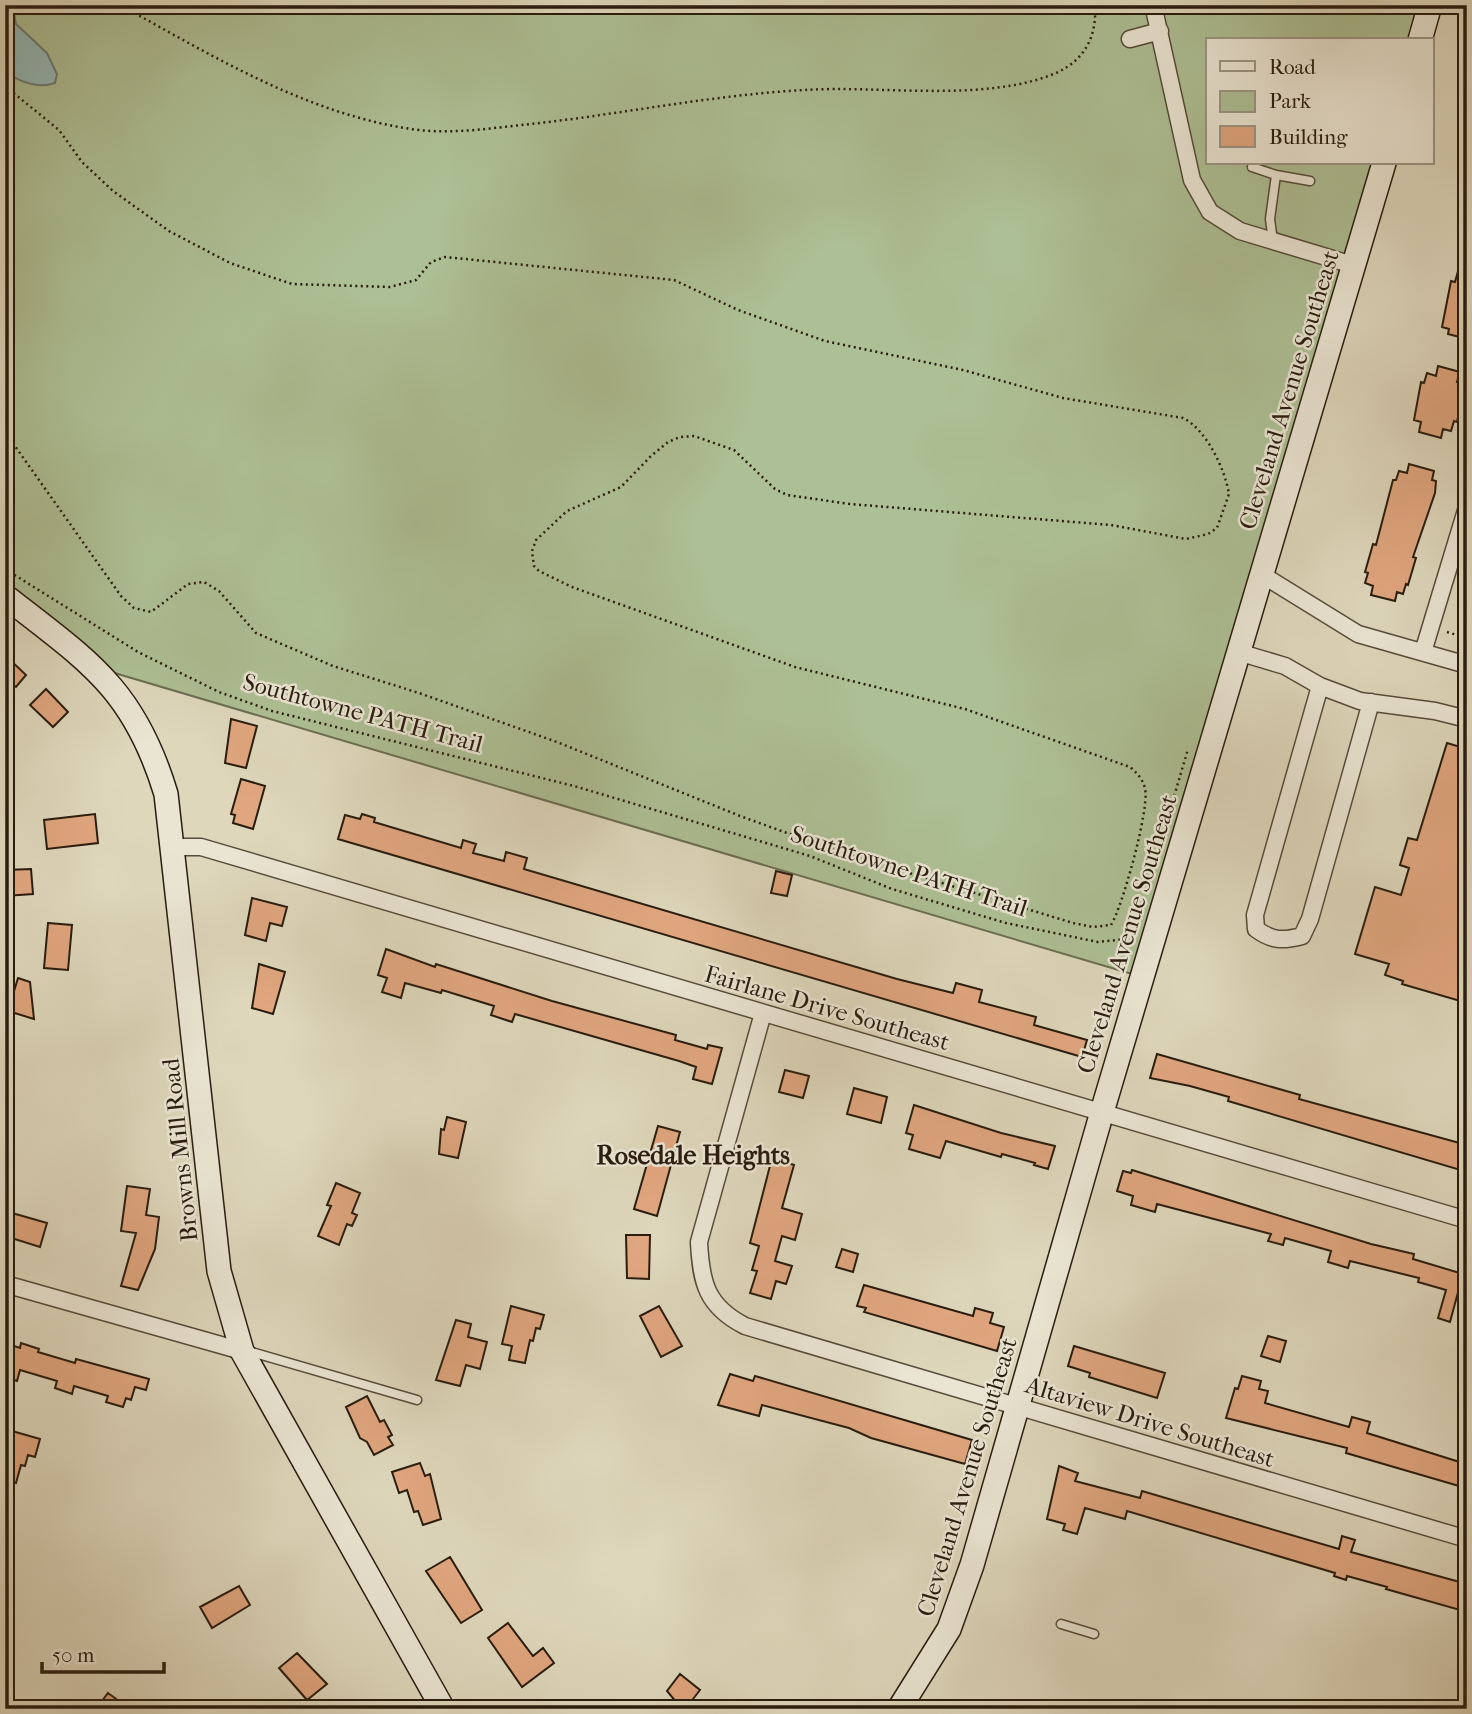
<svg xmlns="http://www.w3.org/2000/svg" width="1472" height="1714" viewBox="0 0 1472 1714" font-family="'IM FELL French Canon',serif">
<style>
.green{fill:#adbf94;stroke:#6b6e52;stroke-width:2}
.water{fill:#94b8b6;stroke:#697a73;stroke-width:2}
.building{fill:#e0a67f;stroke:#291c0f;stroke-width:2}
.lines{fill:none;stroke-linecap:round;stroke-linejoin:round}
.lane-casing{stroke:#564b3a;stroke-width:11}
.street-casing{stroke:#564b3a;stroke-width:19}
.secondary-casing{stroke:#291c0f;stroke-width:26}
.path{stroke:#291c0f;stroke-width:2.5;stroke-dasharray:2 3.5;stroke-linecap:butt}
.lane{stroke:#eae5d3;stroke-width:8}
.street{stroke:#eae5d3;stroke-width:16}
.secondary{stroke:#eae5d3;stroke-width:23}
.labels{text-anchor:middle;stroke-width:5;stroke-linejoin:round;paint-order:stroke}
.street-label{font-size:24px;fill:#291c0f;stroke:#eae5d3}
.neighbourhood-label{font-size:26px;font-weight:bold;fill:#291c0f;stroke:#eae5d3}
</style>
<rect width="100%" height="100%" fill="#ded7bc"/>
<filter id="stains"><feTurbulence type="fractalNoise" baseFrequency=".00286" numOctaves="4"/><feColorMatrix values="0 0 0 0 .2 0 0 0 0 .09 0 0 0 0 .02 0 0 0 .5 -.17"/></filter>
<radialGradient id="worn" r=".72"><stop offset=".6" stop-color="#630" stop-opacity="0"/><stop offset="1" stop-color="#630" stop-opacity=".3"/></radialGradient>
<path class="green" d="M5,5H1435L1424,40H1208V163H1389L1132,974L101,669L5,597Z"/>
<path class="water" d="M5,5H17L14,13L16,24L47,53L57,74L55,83C38,89 19,82 5,71Z"/>
<path class="building" d="M1463,253L1467,254V339L1448,334L1449,329L1442,327L1451,281L1455,282Z
M1438,366L1460,372L1457,382L1465,384L1457,422L1454,421L1451,431L1443,429L1441,438L1419,432L1421,422L1414,420L1421,382L1424,383L1427,373L1436,376Z
M1409,464L1434,471L1432,480L1436,481L1435,493L1413,557L1416,558L1408,585L1406,584L1403,594L1397,592L1395,601L1371,595L1373,586L1365,583L1368,573L1365,572L1373,544L1376,545L1393,480H1396L1399,471L1407,473Z
M5,655L26,675L16,687L5,679Z
M46,689L68,712L53,727L30,705Z
M231,719L257,726L246,768L225,763Z
M1447,743L1467,749V1003L1402,984L1403,981L1385,975L1389,964L1355,954L1375,887L1401,895L1409,868L1400,865L1408,838L1417,840Z
M241,779L265,786L253,829L233,823L235,815L231,814Z
M95,814L98,843L47,849L44,820Z
M362,814L375,818L374,822L461,848L463,840L476,844L473,853L504,861L506,852L527,858L524,869L897,979L953,993L956,983L982,990L979,1002L1036,1017L1034,1025L1087,1040L1082,1057L338,839L345,815L360,819Z
M31,869L33,894L5,896V870Z
M776,871L792,875L787,896L771,893Z
M252,898L287,907L282,926L270,923L266,941L245,935Z
M48,923L72,925L68,970L44,968Z
M386,949L435,967L436,964L552,1001L676,1035L675,1040L707,1049L708,1045L722,1048L712,1084L693,1079L696,1067L679,1061L515,1014L512,1022L491,1015L494,1006L442,990L441,993L405,983L401,998L382,992L387,978L378,975Z
M259,964L285,972L273,1014L252,1008Z
M18,978L30,982L34,1019L8,1011Z
M1157,1054L1300,1095L1299,1099L1467,1145V1172L1228,1101L1229,1097L1190,1086L1150,1078Z
M785,1070L809,1076L803,1098L779,1092Z
M854,1088L887,1097L881,1123L847,1114Z
M914,1105L1001,1133L1055,1146L1048,1169L1034,1165L1035,1163L1002,1154L1001,1157L946,1141L940,1158L909,1149L913,1135L906,1133Z
M447,1117L466,1122L458,1158L439,1154L441,1129L444,1130Z
M658,1126L680,1132L657,1216L634,1209Z
M772,1158L794,1165L782,1208L802,1214L795,1240L782,1236L775,1261L792,1266L786,1284L776,1281L771,1299L750,1293L757,1271L752,1270L759,1246L750,1243Z
M1132,1170L1371,1244L1414,1254L1413,1259L1463,1274L1450,1322L1438,1318L1446,1290L1418,1282L1419,1278L1350,1261L1348,1268L1328,1262L1331,1251L1285,1238L1283,1245L1268,1241L1271,1234L1157,1204L1155,1212L1131,1205L1133,1196L1117,1191L1123,1171L1131,1173Z
M336,1183L360,1193L352,1213L357,1215L352,1226L347,1224L339,1245L318,1236L331,1206L327,1205Z
M127,1186L150,1189L146,1215L159,1217L155,1249L138,1290L121,1286L136,1233L121,1231Z
M5,1211L47,1223L40,1247L5,1236Z
M626,1235H650L649,1279L627,1278Z
M842,1249L858,1254L853,1272L836,1267Z
M864,1285L973,1316L975,1308L993,1313L990,1323L1004,1327L997,1351L864,1312L866,1308L857,1306Z
M511,1306L544,1315L540,1329L536,1328L533,1341L530,1340L525,1363L509,1360L512,1346L502,1344Z
M659,1306L682,1346L661,1357L640,1316Z
M456,1320L471,1324L468,1337L487,1342L480,1369L466,1365L460,1386L436,1380Z
M1268,1336L1286,1341L1280,1362L1261,1356Z
M5,1343L20,1348L21,1343L39,1349L38,1352L75,1363L76,1359L149,1379L146,1390L135,1387L131,1400L126,1398L123,1407L106,1402L108,1396L74,1386L72,1394L55,1388L57,1381L20,1370L17,1381L5,1377Z
M1074,1346L1165,1373L1157,1398L1089,1377L1090,1373L1068,1366Z
M730,1374L753,1381L755,1376L972,1440L965,1464L871,1438L849,1428L762,1405L759,1416L718,1405Z
M1242,1376L1261,1381L1259,1389L1268,1391L1265,1403L1349,1427L1352,1417L1370,1422L1367,1433L1466,1464L1459,1486L1346,1453L1347,1448L1226,1418L1235,1388L1238,1389Z
M367,1396L380,1422L384,1420L392,1435L388,1437L393,1445L374,1455L367,1442L360,1438L346,1407Z
M5,1429L40,1439L35,1457L28,1455L25,1466L21,1465L16,1483L5,1480Z
M420,1463L425,1476L430,1474L441,1519L423,1525L418,1511L414,1512L407,1490L399,1493L392,1472Z
M1059,1466L1078,1473L1075,1481L1140,1498L1142,1491L1339,1549L1342,1536L1355,1540L1351,1552L1467,1584V1612L1386,1589L1387,1587L1347,1576L1346,1580L1334,1576L1335,1573L1127,1511L1125,1519L1085,1508L1077,1534L1063,1530L1065,1524L1047,1519Z
M450,1557L482,1610L461,1623L426,1571Z
M239,1586L250,1605L212,1628L200,1607Z
M508,1623L533,1656L543,1648L554,1663L522,1687L488,1638Z
M297,1653L327,1684L307,1700L279,1668Z
M680,1674L700,1690L693,1699L705,1709H673L677,1703L667,1691Z
M108,1693L130,1709H96Z"/>
<g class="lines">
<g class="lane-casing">
<path id="lane" d="M1252,167L1276,175
M1273,241L1270,219L1276,175L1310,181
M248,1351L417,1400
M1061,1624L1094,1634"/>
</g>
<g class="street-casing">
<path id="street" d="M1154,9L1192,180L1210,212L1240,231L1353,265
M1130,39L1160,31
M1261,574L1358,634L1467,665
M1238,652L1285,666L1320,686L1360,701L1435,711L1467,719
M1423,652L1467,507
M1320,686L1255,915L1256,929C1272,941 1283,941 1302,936L1310,919L1371,702
M173,847H201L1467,1220
M763,1013L699,1242C701,1282 706,1306 745,1326L1467,1539
M5,1284L242,1351"/>
</g>
<g class="secondary-casing">
<path id="secondary" d="M1420,40L1430,5
M5,596C88,661 134,688 166,794L219,1271L242,1351L443,1709
M899,1709L949,1629L972,1565L1102,1112L1384,163"/>
</g>
<path class="path" d="M120,5C213,56 305,113 411,129C451,135 491,128 531,124C622,114 713,95 804,90C881,85 985,103 1056,73C1085,60 1097,36 1095,5
M5,86L59,130L82,162L113,191L169,231L230,263L292,284L390,287L416,280L431,262L445,257L674,280L738,310L825,341L963,370L1063,398L1183,418C1206,429 1225,469 1229,494L1217,528L1208,534L1186,539L1111,525L850,504L787,495L775,489L734,450L694,436L680,437L668,442L651,456L621,487L567,511L536,540L532,551L534,566L539,571L572,587L795,667L965,709L1130,767C1137,773 1143,779 1145,789C1150,808 1122,908 1111,925L1093,927L1073,923L834,850L740,816L557,742L419,693L333,666L256,633L219,591L204,582L188,584L151,612L134,608L121,596L5,432
M5,569L138,652L219,692L272,711L574,786L810,856L892,889L1006,923L1098,942L1126,939L1136,924
M1447,632L1467,638
M1168,817L1188,749"/>
<use href="#lane" class="lane"/>
<use href="#street" class="street"/>
<use href="#secondary" class="secondary"/>
</g>
<g class="labels">
<g class="street-label">
<text transform="translate(1289 390) rotate(-73)" y="8">Cleveland Avenue Southeast</text>
<text transform="translate(363 713) rotate(15)" y="8">Southtowne PATH Trail</text>
<text transform="translate(909 871) rotate(18)" y="8">Southtowne PATH Trail</text>
<text transform="translate(1127 934) rotate(-73)" y="8">Cleveland Avenue Southeast</text>
<text transform="translate(827 1008) rotate(16)" y="8">Fairlane Drive Southeast</text>
<text transform="translate(180 1150) rotate(-96)" y="8">Browns Mill Road</text>
<text transform="translate(1150 1422) rotate(17)" y="8">Altaview Drive Southeast</text>
<text transform="translate(967 1477) rotate(-73)" y="8">Cleveland Avenue Southeast</text>
</g>
<g class="neighbourhood-label">
<text x="693" y="1164">Rosedale Heights</text>
</g>
</g>
<rect width="1472" height="1714" fill="none" stroke="#ded7bc" stroke-width="28"/>
<rect x="7" y="7" width="1458" height="1700" fill="none" stroke="#291c0f" stroke-width="3.5"/>
<rect x="14" y="14" width="1444" height="1686" fill="none" stroke="#291c0f" stroke-width="2"/>
<rect x="1206" y="38" width="228" height="126" fill="#eae5d3" stroke="#9d9585" stroke-width="2"/>
<rect x="1220" y="61" width="35" height="10" fill="#eae5d3" stroke="#9d9585" stroke-width="2"/>
<text x="1269" y="74" font-size="21" fill="#291c0f">Road</text>
<rect x="1220" y="91" width="35" height="21" fill="#adbf94" stroke="#9d9585" stroke-width="2"/>
<text x="1269" y="108" font-size="21" fill="#291c0f">Park</text>
<rect x="1220" y="126" width="35" height="21" fill="#e0a67f" stroke="#9d9585" stroke-width="2"/>
<text x="1269" y="144" font-size="21" fill="#291c0f">Building</text>
<path d="M42 1662v10h122v-10" fill="none" stroke="#291c0f" stroke-width="3.5"/>
<text x="52" y="1662" font-size="21" fill="#291c0f" stroke="#eae5d3" stroke-width="5" paint-order="stroke">50 m</text>
<rect width="100%" height="100%" filter="url(#stains)"/>
<rect width="100%" height="100%" fill="url(#worn)"/>
</svg>
